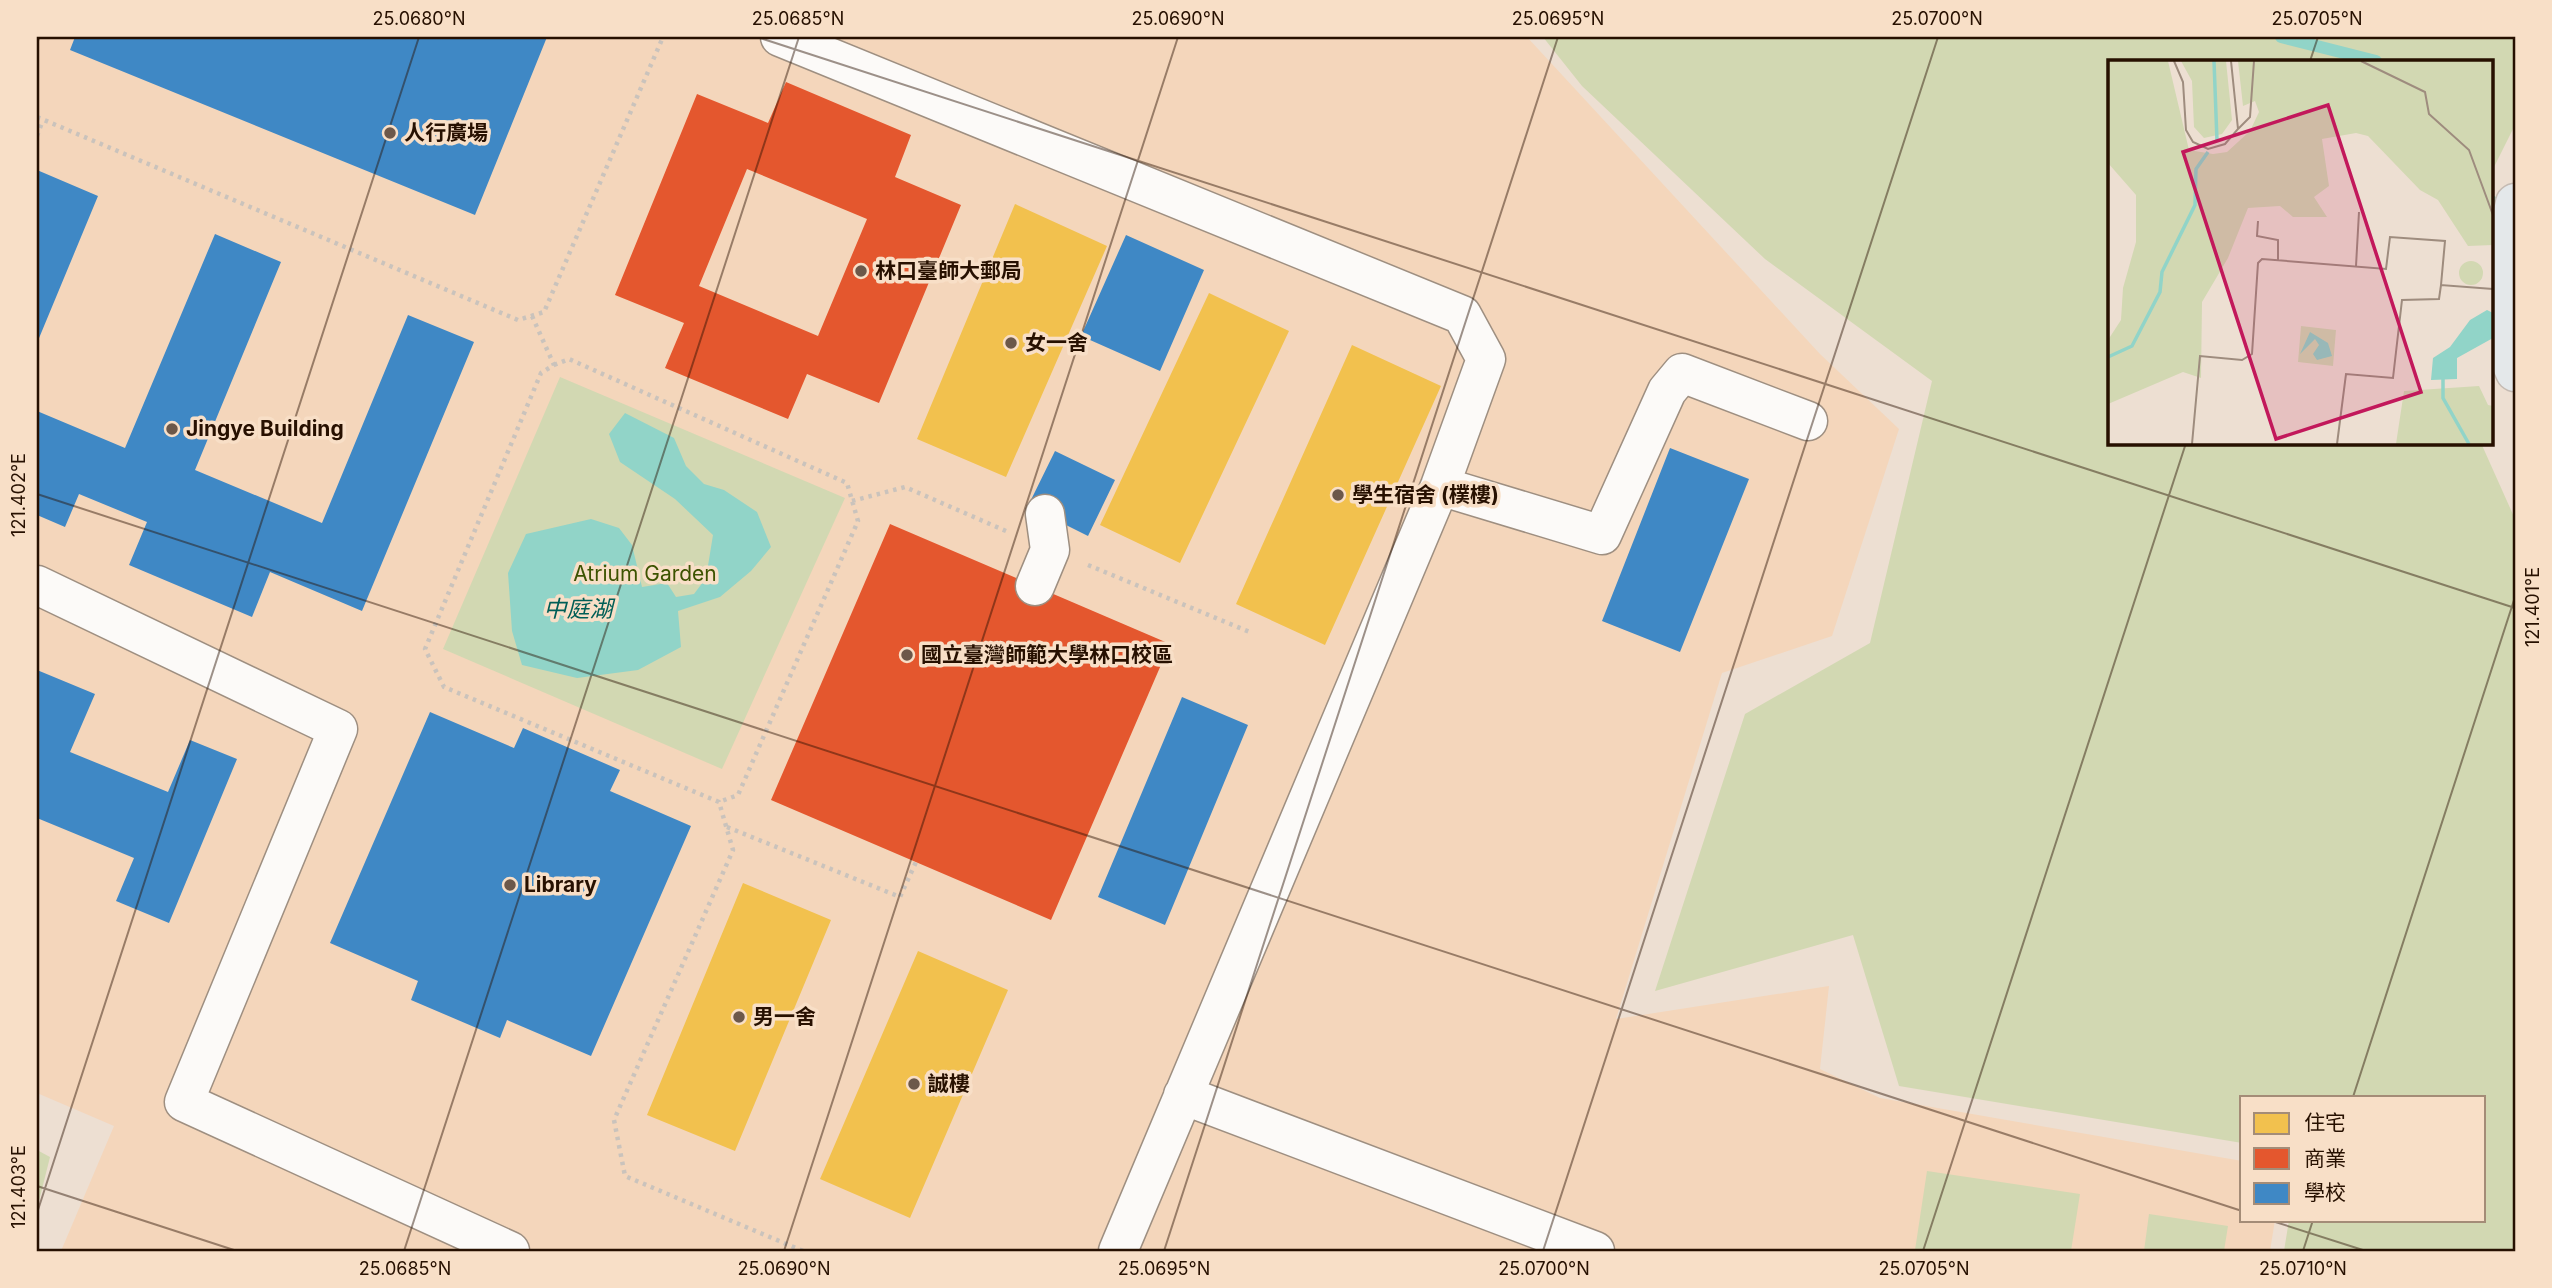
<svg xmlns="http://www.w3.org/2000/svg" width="2552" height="1288" viewBox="0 0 2552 1288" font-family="Inter,'Noto Sans TC',sans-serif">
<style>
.built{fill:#f4d6bb}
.green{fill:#d2d8b2}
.water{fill:#91d4c8}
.homes{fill:#f2c14e}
.shops{fill:#e4572e;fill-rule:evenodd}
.schools{fill:#3f88c5}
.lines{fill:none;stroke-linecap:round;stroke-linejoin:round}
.stream{stroke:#91d4c8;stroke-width:12}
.minor-casing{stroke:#9e8f81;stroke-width:41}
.major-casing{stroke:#c5bbb3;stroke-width:41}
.path{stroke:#cac3bc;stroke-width:4.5;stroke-dasharray:3.5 5;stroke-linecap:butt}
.minor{stroke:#fcfaf8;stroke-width:38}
.major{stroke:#e4e8ea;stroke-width:38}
.ticks{fill:none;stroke:#271000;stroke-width:2;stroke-opacity:0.45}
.poi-dot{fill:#6c584a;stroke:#f8dfc7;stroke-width:2.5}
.labels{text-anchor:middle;stroke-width:7;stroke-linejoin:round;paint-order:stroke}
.poi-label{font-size:21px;font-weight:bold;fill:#271000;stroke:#f8dfc7;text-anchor:start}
.park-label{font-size:21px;fill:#3d5301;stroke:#f8dfc7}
.water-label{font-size:23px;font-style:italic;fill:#005e56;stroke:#f8dfc7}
.inset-river{fill:none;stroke:#91d4c8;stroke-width:3.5}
.inset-road{fill:none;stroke:#9e8c7e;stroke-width:2}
.view{fill:#c2185b;fill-opacity:0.15;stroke:#c2185b;stroke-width:3.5}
.inset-edge{fill:none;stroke:#271000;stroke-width:3.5}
.neatline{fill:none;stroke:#271000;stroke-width:2.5}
.ticks-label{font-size:18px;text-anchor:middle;fill:#271000}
</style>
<rect width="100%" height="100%" fill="#eddfd2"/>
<path class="built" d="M37,37H1527L1820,354L1899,429L1832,636L1722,673L1616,1019L1829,986L1820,1069L1880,1098L2242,1161V1220H2275L2270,1251H61L114,1126L37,1093Z"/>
<path class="green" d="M1543,37H2515V125L2491,173V61H2109V443H2481L2515,519V1251H2284L2289,1220H2484V1097H2242V1143L1899,1086L1853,935L1655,991L1745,714L1870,643L1932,381L1765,259L1582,86Z
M560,377L845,498L722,769L443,649Z
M37,1150L50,1157L37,1209Z
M1927,1171L2080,1194L2071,1251L1915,1250Z
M2149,1214L2228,1226L2224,1251H2144Z"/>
<path class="water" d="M625,413L674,438L686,466L704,484L724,490L757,512L771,547L751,571L720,597L678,611L681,647L638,670L577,678L522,665L512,631L508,573L526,534L591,519L619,528L632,545L642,587L667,583L676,597L694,594L706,578L713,535L675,499L620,462L609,434Z"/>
<path class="homes" d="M1015,204L1107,246L1006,477L917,439Z
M1209,293L1289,331L1180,563L1100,525Z
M1352,345L1441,386L1325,645L1236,604Z
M743,883L831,920L735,1151L647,1115Z
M918,951L1008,990L910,1218L820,1179Z"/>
<path class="shops" d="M786,82L911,135L895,177L961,205L879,403L807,374L788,419L665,368L684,323L615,295L697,94L768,123ZM747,169L867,219L818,336L699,286Z
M890,524L1170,644L1051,920L771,800Z"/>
<path class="schools" d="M75,37H547L475,215L70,50Z
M37,170L98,196L37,343Z
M215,234L281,262L195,470L322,523L408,315L474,342L362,611L270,572L252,617L129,565L147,522L79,494L65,527L37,515V411L125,448Z
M1126,235L1204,270L1160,371L1081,336Z
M1670,448L1749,479L1680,652L1602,621Z
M1055,451L1115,480L1088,536L1028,506Z
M37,670L95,694L70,752L168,792L190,740L237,759L169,923L116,901L134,858L37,818Z
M1182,697L1248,725L1165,925L1098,897Z
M430,712L514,748L523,728L620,770L610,791L691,826L591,1056L507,1020L500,1038L411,1000L418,981L330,943Z"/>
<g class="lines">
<path class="stream" d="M2281,37L2376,61
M2491,201L2494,203"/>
<g class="minor-casing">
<path id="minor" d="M780,37L1462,315L1486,359L1440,486L1118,1251
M1440,486L1602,535L1667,391L1682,373L1808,421
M37,585L338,729L184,1102L510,1251
M1035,586L1050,550L1045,514
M1183,1095L1595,1251"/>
</g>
<g class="major-casing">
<path id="major" d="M2515,203L2495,290L2511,363L2515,372"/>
</g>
<path class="path" d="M37,117L518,320L544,312L663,37
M37,136L43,120
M532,316L554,365L541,373L425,649L444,687L719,802L733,850L614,1120L625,1176L803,1251
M554,365L569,359L847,483L858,521L738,795L719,802
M852,501L905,487L1006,531
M1088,565L1252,633
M727,827L900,897L916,862"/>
<use href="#minor" class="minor"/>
<use href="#major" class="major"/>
</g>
<path class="ticks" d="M757,37L2515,608M37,45L39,37M2310,61L2318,37M37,494L2242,1211M2353,1097L2515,597M37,1186L237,1251M37,1213L419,37M2269,1220L2366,1251M404,1251L799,37M784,1251L1178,37M1164,1251L1558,37M1543,1251L1938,37M1923,1251L2186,443M2303,1251L2313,1220"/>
<g class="poi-dot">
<circle cx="390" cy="133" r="7"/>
<circle cx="861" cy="271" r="7"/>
<circle cx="1011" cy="343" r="7"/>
<circle cx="172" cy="429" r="7"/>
<circle cx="1338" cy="495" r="7"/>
<circle cx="907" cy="655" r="7"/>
<circle cx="510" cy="885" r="7"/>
<circle cx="739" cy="1017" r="7"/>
<circle cx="914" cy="1084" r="7"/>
</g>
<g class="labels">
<g class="poi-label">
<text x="404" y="140">人行廣場</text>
<text x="875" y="278">林口臺師大郵局</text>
<text x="1025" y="350">女一舍</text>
<text x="186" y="436">Jingye Building</text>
<text x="1352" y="502">學生宿舍 (樸樓)</text>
<text x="921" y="662">國立臺灣師範大學林口校區</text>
<text x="524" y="892">Library</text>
<text x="753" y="1024">男一舍</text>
<text x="928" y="1091">誠樓</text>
</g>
<g class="park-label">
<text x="645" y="581">Atrium Garden</text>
</g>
<g class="water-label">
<text x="578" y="617">中庭湖</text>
</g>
</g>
<g transform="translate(2108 60)">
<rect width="385" height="385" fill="#eddfd2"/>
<path d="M0,1H60L81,90L105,94L119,92L142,71L151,52L147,41L135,46L130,1H385V185L360,186L330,140L312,130L260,76L248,73L214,79L221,126L206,137L219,157H185L172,146L140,148L120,198L94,242L93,318L75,312L0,344V280L13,260L15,228L28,182V135L0,103ZM73,1H118L124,60L114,74L96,78L86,67L84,21ZM351 213a12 12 0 1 1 24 0a12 12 0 1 1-24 0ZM193,266L228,270L225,306L190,302ZM371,326L380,345L385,346V384H288L296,331Z" fill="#d2d8b2"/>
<path d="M379,250L385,253V278L349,298V319L323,320L325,298L342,287L362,260ZM202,272L220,283L224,296L209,300L205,294L211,285L207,279L192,294Z" fill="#91d4c8"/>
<path class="inset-river" d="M106,1L109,81M0,297L24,286L52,232L54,212L87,145L88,109L100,92M335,316V338L361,384"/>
<path class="inset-road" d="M66,1L75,22L78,70L85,82L100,89L117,84L130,69L123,1M253,1L317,32L321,54L361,90L385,155M130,69L142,57L146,1M150,161L149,176L170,180V200M248,206L251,152M84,384L92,296L134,300L144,294L150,203L154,199L278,209L282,177L337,181L333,225M229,384L238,314L285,318L294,240L331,239L333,225L385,229"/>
<path class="view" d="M220,45L313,332L168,379L75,92Z"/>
<rect width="385" height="385" class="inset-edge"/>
</g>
<rect width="2552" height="1288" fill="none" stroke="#f8dfc7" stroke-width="77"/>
<rect x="2240" y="1096" width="245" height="126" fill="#f8dfc7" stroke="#a48c77" stroke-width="2"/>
<rect x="2254" y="1113" width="35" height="21" fill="#f2c14e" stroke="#a48c77" stroke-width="2"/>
<text x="2304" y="1130" font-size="21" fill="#271000">住宅</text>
<rect x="2254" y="1148" width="35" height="21" fill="#e4572e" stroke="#a48c77" stroke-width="2"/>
<text x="2304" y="1166" font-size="21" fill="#271000">商業</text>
<rect x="2254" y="1183" width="35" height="21" fill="#3f88c5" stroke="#a48c77" stroke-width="2"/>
<text x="2304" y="1200" font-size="21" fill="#271000">學校</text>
<rect x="38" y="38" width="2476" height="1212" class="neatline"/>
<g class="ticks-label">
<text x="419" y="25">25.0680°N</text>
<text x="798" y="25">25.0685°N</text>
<text x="1178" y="25">25.0690°N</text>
<text x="1558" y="25">25.0695°N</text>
<text x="1937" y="25">25.0700°N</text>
<text x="2317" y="25">25.0705°N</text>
<text transform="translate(19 495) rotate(-90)" y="6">121.402°E</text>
<text transform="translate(2533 607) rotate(-90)" y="6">121.401°E</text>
<text transform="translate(19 1187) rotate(-90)" y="6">121.403°E</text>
<text x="405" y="1275">25.0685°N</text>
<text x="784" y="1275">25.0690°N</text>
<text x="1164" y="1275">25.0695°N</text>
<text x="1544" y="1275">25.0700°N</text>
<text x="1924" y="1275">25.0705°N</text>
<text x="2303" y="1275">25.0710°N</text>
</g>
</svg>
